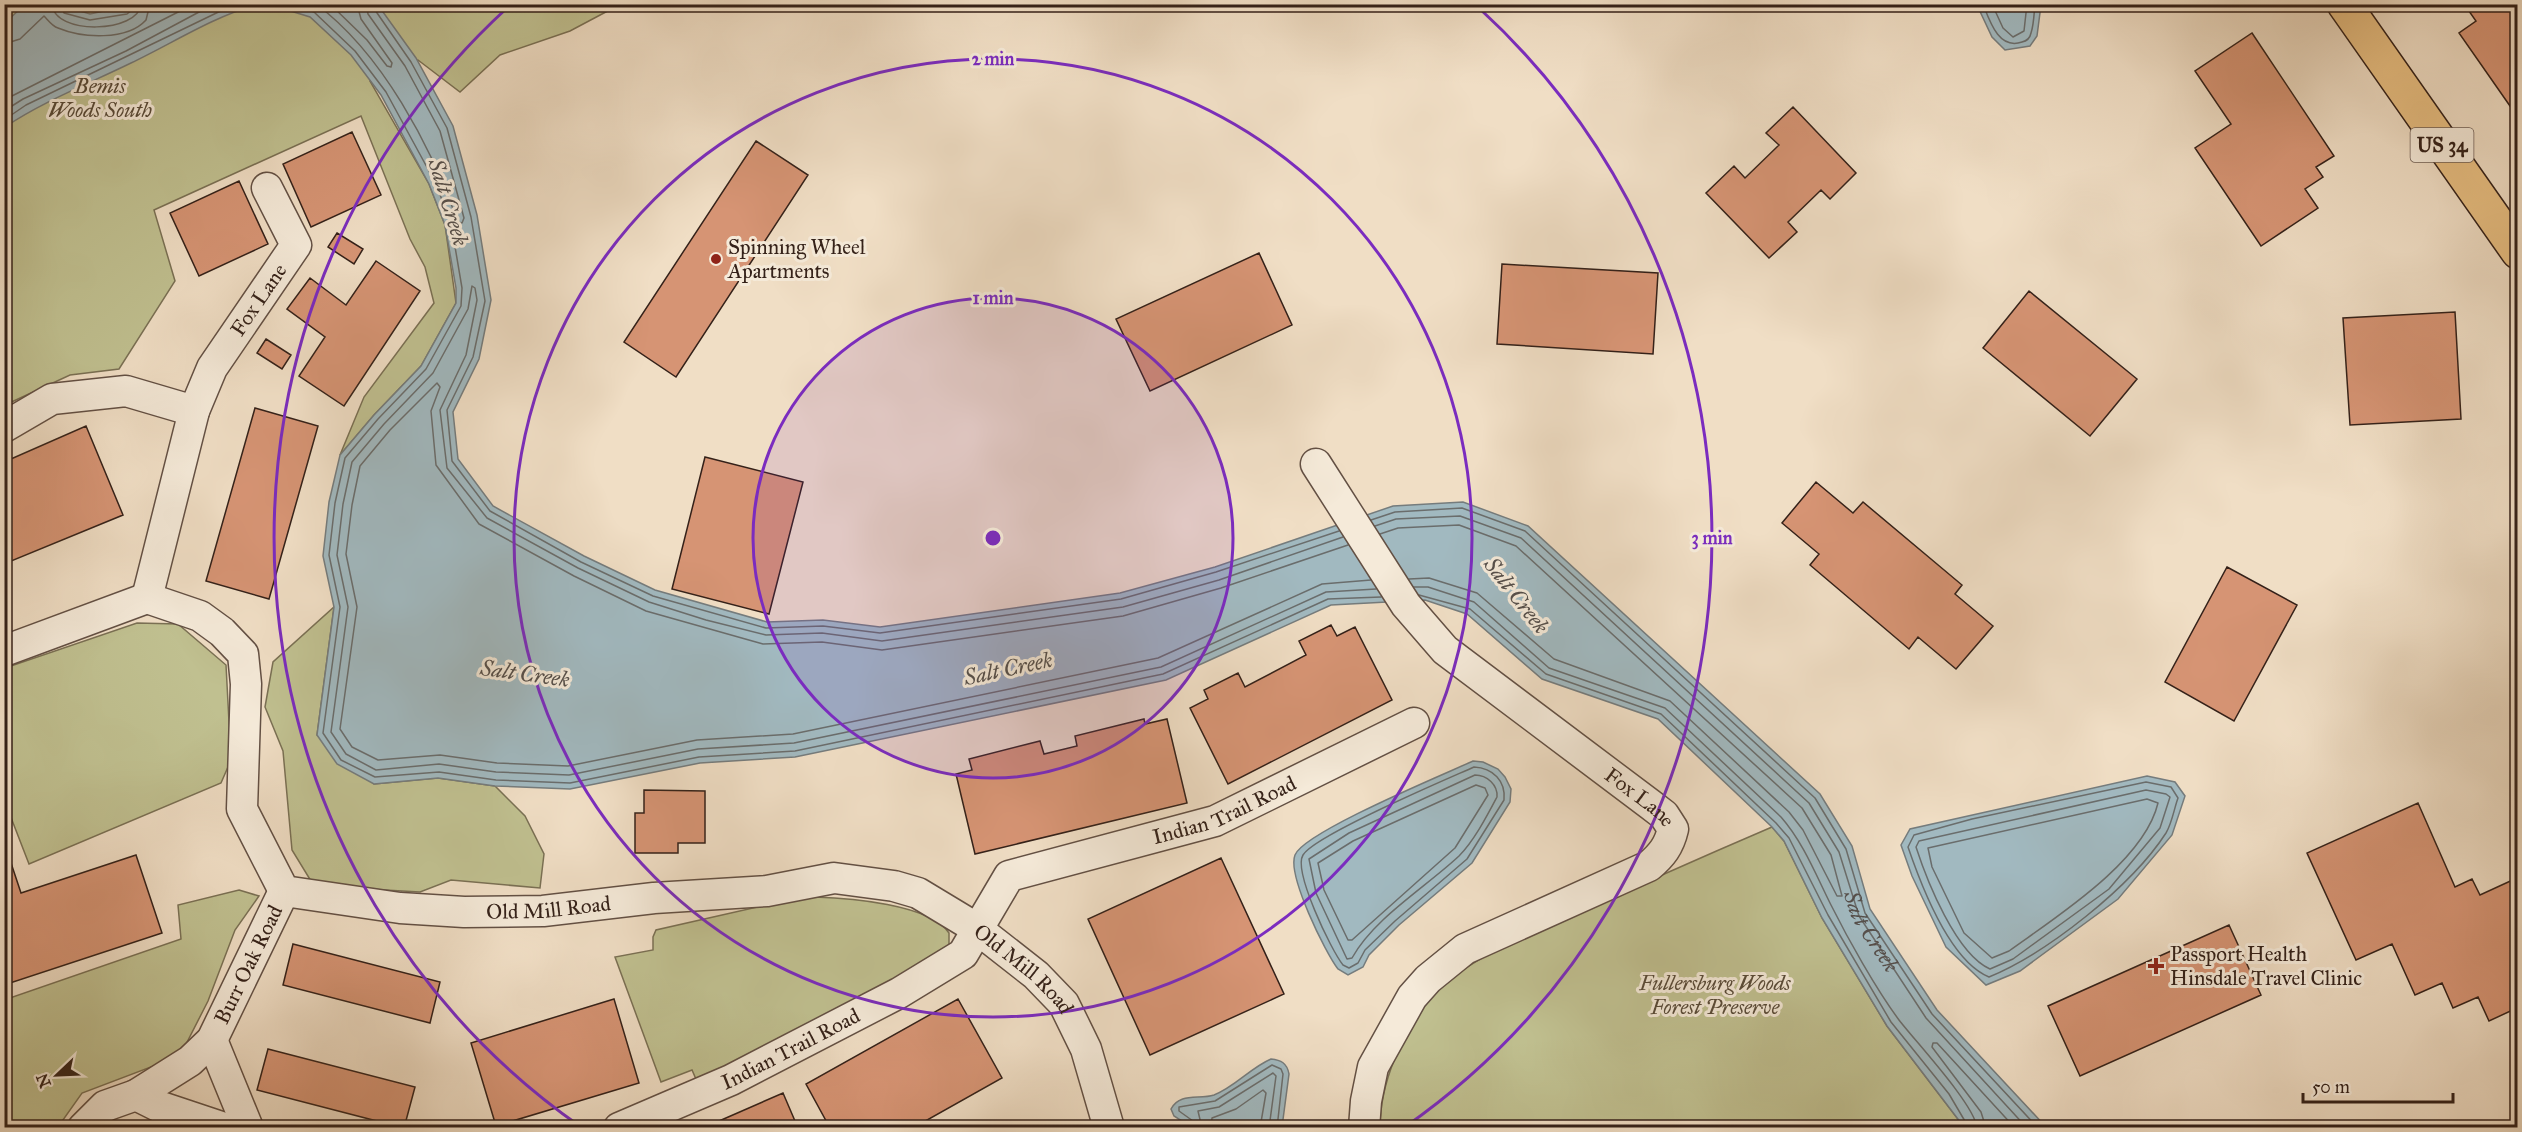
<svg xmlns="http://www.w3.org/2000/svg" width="2522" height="1132" viewBox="0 0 2522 1132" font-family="'IM FELL Great Primer',serif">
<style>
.green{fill:#c0c090;stroke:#7a7054;stroke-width:1.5}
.water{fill:#a1b9c0;stroke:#757c7d;stroke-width:1.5}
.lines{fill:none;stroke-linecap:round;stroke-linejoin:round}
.shore{stroke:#6a6d6c;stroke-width:1.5}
.building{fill:#d69474;stroke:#342119;stroke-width:1.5}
.minor-casing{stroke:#635044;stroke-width:33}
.major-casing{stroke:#342119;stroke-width:36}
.minor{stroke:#f5ead9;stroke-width:30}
.major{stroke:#e8bf82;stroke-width:33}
.ring{fill:none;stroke:#7b2cbf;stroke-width:3}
.poi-dot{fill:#8f2418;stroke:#f5ead9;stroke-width:2}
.labels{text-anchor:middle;stroke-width:6;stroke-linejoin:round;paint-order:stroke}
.shield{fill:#f5ead9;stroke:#6e5d53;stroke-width:1.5}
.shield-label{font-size:20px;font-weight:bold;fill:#342119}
.park-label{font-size:21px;font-style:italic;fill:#574937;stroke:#f5ead9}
.poi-label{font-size:21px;fill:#342119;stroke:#f5ead9;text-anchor:start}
.street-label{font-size:21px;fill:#342119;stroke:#f5ead9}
.water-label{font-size:22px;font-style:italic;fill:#554f4b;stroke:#f5ead9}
.centre{fill:#7b2cbf;stroke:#f5ead9;stroke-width:3}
.ring-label{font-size:18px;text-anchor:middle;font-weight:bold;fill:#7b2cbf;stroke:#f5ead9;stroke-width:6;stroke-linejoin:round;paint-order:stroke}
</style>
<rect width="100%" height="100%" fill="#f0dec5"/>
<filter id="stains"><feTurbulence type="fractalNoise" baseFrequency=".00333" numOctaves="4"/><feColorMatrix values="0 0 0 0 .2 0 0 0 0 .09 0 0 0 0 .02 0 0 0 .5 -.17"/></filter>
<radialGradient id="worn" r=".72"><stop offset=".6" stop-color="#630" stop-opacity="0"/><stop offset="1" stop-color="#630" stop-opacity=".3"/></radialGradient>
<path class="green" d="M4,5H619L570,31L500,55L460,92L418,60L370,81L429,184L445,225L456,303L421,366L374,415L340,455L364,397L434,303L425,267L410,239L361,116L154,210L175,281L119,369L70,375L5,405Z
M334,607L317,735L374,784L438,778L495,786L525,816L544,854L540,888L451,880L420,892L314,886L292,850L283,751L265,707L273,662Z
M137,623L178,624L226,665L231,760L221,783L29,864L5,802V668Z
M1772,827L1784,841L1822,918L1887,1026L1964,1127L1380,1128C1380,1082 1402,1033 1431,998C1464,959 1518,941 1563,920C1632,888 1702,857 1772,827Z
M239,890L259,896L235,930L208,1001L180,1056L82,1093L58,1127H5L4,1000L181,939L178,905Z
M815,897C848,898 930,904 949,933V953L699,1086L692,1070L661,1082L615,957L653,950V937L656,930L788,900Z"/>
<path class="water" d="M57,4L90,14L132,5H255C211,18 173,43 131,63C88,84 44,101 5,127V23L22,7Z
M271,5H378L416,58L453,126L477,215L491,300L479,359L453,412L458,459L493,506L584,556L655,590L767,622L823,620L880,627L1120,593L1215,567L1393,506L1463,502L1528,526L1820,794L1852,846L1870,909L1937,1010L2046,1127H1964L1887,1026L1822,918L1784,841L1772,827L1658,719L1542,679L1467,614L1425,600L1331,605L1166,680L795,757L700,763L570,789L495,786L438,778L374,784L337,764L317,735L334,607L323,556L329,502L340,455L374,415L421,366L456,303V288L445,225L429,184L381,95L351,55L310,17Z
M1977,5H2041L2037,36L2030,46L2005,50L1992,37Z
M1473,761L1483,762L1498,769L1505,777L1511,789L1510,802L1472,863L1399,925L1369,955L1363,967L1348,975L1338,969C1325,952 1287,875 1295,855C1304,832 1445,774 1473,761Z
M2147,776L2175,782L2185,796L2172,835L2118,899L2020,971L1986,985L1946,947L1912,876L1901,845L1910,829Z
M1271,1059C1281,1060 1287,1063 1289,1074L1282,1127H1191L1174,1116L1171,1109C1180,1092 1199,1100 1214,1095C1235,1087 1250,1068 1271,1059Z"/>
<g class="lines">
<g class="shore">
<path d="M52,4C54,36 139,33 141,4"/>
<path d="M60,4L64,13L90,20L127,14L132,10L134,4"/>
<path d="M291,4L314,12L355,51L386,92L435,182L451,223L462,288L461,306L426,369L378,419L345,458L335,503L329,555L340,607L323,733L341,760L375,777L439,772L496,780L570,783L699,757L795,751L1163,674L1328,599L1381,597"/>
<path d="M316,4C382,53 431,146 458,222L462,223L464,218L440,131L405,66L368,14L366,4"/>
<path d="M330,4L367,40L387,66L391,67L392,63L361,19L357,4"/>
<path d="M374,4L375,10L411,62L447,128L471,217L485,301L473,357L447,410L452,461L490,511L581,562L653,596L766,628L823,626L880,633L1121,599L1216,572L1339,531"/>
<path d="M1983,4C1990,22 1999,50 2022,42C2027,41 2030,38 2031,33C2034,24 2034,13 2035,4"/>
<path d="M1992,4L2003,28L2013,37L2024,31L2027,4"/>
<path d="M4,44L20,39L44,16C48,20 52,26 58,28C82,38 127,41 146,20L150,4"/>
<path d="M4,100L194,4"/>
<path d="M4,111L23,99L126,51L214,4"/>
<path d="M4,120L26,105L235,4"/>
<path d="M1371,520L1395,512L1462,508L1525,531L1815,798L1846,849L1865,913L1932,1014L2038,1128"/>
<path id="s1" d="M1375,526L1396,519L1460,516L1521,538L1809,803L1839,852L1859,916L1926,1018L2027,1128"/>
<path d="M1380,534L1398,528L1459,525L1516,546L1802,808L1831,855L1842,896H1837L1803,830L1789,812L1670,701L1554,659L1477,593L1429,578L1409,579"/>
<path d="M1343,537L1219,580L1123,607L882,641L822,633L766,635L706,620L649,602L578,568L487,518L447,468L440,410L466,355L477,300L475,288L472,286L468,309L433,373L384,424L352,462L343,504L337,555L348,607L331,732L346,754L376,770L439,764L496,772L569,775L698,749L794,743L1161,667L1326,592L1376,589"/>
<path d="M1348,545L1221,588L1123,616L882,650L822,642L763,644L646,611L574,576L479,524L436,465L431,411L440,387L437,383L390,430L360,466L352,505L346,554L357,607L340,729L352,747L378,760L440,755L497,763L568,766L697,740L793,734L1158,658L1322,584L1371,580"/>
<path d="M1414,587H1428L1474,602L1549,668L1665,708L1781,817C1803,842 1816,875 1831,905C1848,939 1876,989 1899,1020C1915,1041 1975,1105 1977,1128"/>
<path d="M1419,595L1470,609L1546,674L1661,714L1776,823L1789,838L1828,915L1891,1022L1949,1094L1969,1128"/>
<path d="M1474,767C1493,768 1506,781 1504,800L1467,859L1395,921L1365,950L1358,963L1349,968L1343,965C1331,950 1293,871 1303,855C1315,835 1445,780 1474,767Z"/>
<path d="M1475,775C1487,775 1498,785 1497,797C1487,816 1474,841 1459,856C1426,887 1374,918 1352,958L1347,959L1316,893L1309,859L1349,833Z"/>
<path d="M2146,782L2171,787L2178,798C2174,809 2172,823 2166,833C2131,887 2047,953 1989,977C1950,961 1921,885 1908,847L1914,835L1972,819Z"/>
<path d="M1476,785L1485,788L1488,795L1455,848L1352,940H1348L1324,890L1318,863L1353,841Z"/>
<path d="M2146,790L2166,794L2170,797L2160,828L2109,889L2013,959L1990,969C1956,954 1927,881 1916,847L1919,841Z"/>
<path d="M2147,799L2158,803C2144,862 2056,917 2009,951L1992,958L1964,933L1932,867L1928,848Z"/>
<path d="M1195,1128L1193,1121L1179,1111V1107L1215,1101L1272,1065L1281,1069L1283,1074L1277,1128"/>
<path d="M1202,1128L1198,1111L1219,1107L1273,1073L1276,1076L1269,1128"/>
<path d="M1211,1128L1212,1118L1236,1109L1263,1090L1266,1093L1260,1128"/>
<path d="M1986,1128L1981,1112L1932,1047L1933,1043H1937L2015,1128"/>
</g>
</g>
<path class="building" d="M2464,4H2517V116L2459,33L2476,21Z
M2252,33L2334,156L2316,167L2323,177L2305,189L2318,208L2261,246L2195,148L2231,124L2195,71Z
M1793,107L1856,173L1830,199L1821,190L1788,222L1797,232L1769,258L1706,193L1734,166L1745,178L1779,145L1766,133Z
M352,132L381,195L311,227L283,164Z
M756,141L808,175L676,377L624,342Z
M239,181L268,244L199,276L170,213Z
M337,233L363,249L354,264L328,247Z
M1259,253L1292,325L1150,391L1116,319Z
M376,261L420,291L344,406L299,376L325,337L287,309L310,278L346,305Z
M1502,264L1658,273L1653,354L1497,344Z
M2029,291L2137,379L2090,436L1983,348Z
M2455,312L2461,419L2350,425L2343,318Z
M266,339L291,355L282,369L257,353Z
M255,408L318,426L269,599L206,581Z
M86,426L123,515L4,564V462Z
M705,457L803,482L769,614L672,589Z
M1816,482L1853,513L1863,502L1962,585L1955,594L1993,626L1956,669L1918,637L1909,649L1810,565L1819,554L1782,523Z
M2227,567L2297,605L2234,721L2165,682Z
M1331,625L1337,636L1355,627L1392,700L1228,784L1190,708L1208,699L1204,690L1238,673L1245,687L1306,655L1299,641Z
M1144,719L1145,724L1167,719L1187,803L975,854L956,774L972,770L969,759L1040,741L1044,754L1077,746L1075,736Z
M644,790L705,791V843H678V853H635V813H644Z
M2418,803L2455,887L2472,879L2480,895L2517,878V1008L2489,1021L2478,997L2453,1008L2442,983L2415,995L2392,944L2356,960L2307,853Z
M7,851L21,893L136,855L162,933L4,985V852Z
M1221,858L1284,994L1150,1055L1088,919Z
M2229,925L2261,995L2080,1076L2048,1006Z
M293,944L440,982L430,1023L283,985Z
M614,999L639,1083L496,1126L471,1043Z
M958,999L1002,1078L913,1128H830L806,1084Z
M268,1049L415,1087L404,1128L257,1090Z
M783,1093L798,1128H703Z"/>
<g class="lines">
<g class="minor-casing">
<g id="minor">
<path d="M4,427L52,399L126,391L194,411"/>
<path id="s2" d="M1316,464L1406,605L1445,650L1651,805L1664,815L1673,829C1669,846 1662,855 1649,866L1465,949L1428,979L1412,997L1373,1067L1366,1101L1364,1128"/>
<path id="s3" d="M147,598L200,616L222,632L243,654L246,684L242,809L284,891L400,908L464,912L543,911L654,898L767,891L834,878L894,886L918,893L976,928L1036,975L1064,1004L1086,1049L1109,1128"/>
<path id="s4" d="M147,598L194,411L212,368L296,245L267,188"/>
<path d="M4,651L147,598"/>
<path d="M212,1040L248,1128"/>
<path d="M136,1095L158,1106L224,1128"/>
<path id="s5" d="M83,1128L105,1106L136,1095L190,1061L212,1040L284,891"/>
<path id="s6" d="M619,1128L731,1080L899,993L963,954L1009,876L1215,821L1414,723"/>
</g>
</g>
<g class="major-casing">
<path id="major" d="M2344,4L2518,252"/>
</g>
<use href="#minor" class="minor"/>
<use href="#major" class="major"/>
</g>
<circle cx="993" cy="538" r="240" fill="#7b2cbf" fill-opacity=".12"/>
<g class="ring">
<circle cx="993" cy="538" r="240"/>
<circle cx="993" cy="538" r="479"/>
<path d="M581 1127A719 719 0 0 1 507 8M1479 8A719 719 0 0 1 1405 1127"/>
</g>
<g class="poi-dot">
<circle cx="716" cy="259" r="6"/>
<path d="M2153 957h6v6h6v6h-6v6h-6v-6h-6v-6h6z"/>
</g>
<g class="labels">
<rect class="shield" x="2410.5" y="128" width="63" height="34" rx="4.5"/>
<g class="shield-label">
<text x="2442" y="152">US 34</text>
</g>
<g class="park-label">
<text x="100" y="93">Bemis<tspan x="100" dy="24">Woods South</tspan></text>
<text x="1715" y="990">Fullersburg Woods<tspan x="1715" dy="24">Forest Preserve</tspan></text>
</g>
<g class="poi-label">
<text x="728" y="254">Spinning Wheel<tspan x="728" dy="24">Apartments</tspan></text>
<text x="2170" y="961">Passport Health<tspan x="2170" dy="24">Hinsdale Travel Clinic</tspan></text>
</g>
<g class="street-label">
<text dy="7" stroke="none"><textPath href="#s4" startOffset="322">Fox Lane</textPath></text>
<text dy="7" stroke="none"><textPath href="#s2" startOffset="471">Fox Lane</textPath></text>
<text dy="7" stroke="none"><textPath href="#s6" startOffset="702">Indian Trail Road</textPath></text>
<text dy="7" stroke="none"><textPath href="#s3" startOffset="627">Old Mill Road</textPath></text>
<text dy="7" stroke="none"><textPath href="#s5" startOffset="242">Burr Oak Road</textPath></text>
<text dy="7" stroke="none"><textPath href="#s3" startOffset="1131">Old Mill Road</textPath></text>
<text dy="7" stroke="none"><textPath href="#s6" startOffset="189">Indian Trail Road</textPath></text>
</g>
<g class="water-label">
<text transform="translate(449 202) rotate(73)" y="8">Salt Creek</text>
<text transform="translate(1517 595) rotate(52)" y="8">Salt Creek</text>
<text transform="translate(1008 668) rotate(-12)" y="8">Salt Creek</text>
<text transform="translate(525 673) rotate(8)" y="8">Salt Creek</text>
<text dy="8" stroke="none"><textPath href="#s1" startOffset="686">Salt Creek</textPath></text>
</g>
</g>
<circle cx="993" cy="538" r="9" class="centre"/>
<g class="ring-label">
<text x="993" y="65">2 min</text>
<text x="993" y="304">1 min</text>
<text x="1712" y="544">3 min</text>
</g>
<rect width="2522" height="1132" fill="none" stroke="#f0dec5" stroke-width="24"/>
<rect x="6" y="6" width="2510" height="1120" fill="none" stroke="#342119" stroke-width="3"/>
<rect x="12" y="12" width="2498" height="1108" fill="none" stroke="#342119" stroke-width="1.5"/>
<g transform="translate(57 1075) rotate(247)" stroke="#f5ead9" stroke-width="4.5" paint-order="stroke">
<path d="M0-4.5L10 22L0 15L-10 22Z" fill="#342119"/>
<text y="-9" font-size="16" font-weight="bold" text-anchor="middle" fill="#342119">N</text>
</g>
<path d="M2303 1093v9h150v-9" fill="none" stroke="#342119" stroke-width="3"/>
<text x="2312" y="1093" font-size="18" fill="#342119" stroke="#f5ead9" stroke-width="4.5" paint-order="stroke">50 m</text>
<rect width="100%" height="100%" filter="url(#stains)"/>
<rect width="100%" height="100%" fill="url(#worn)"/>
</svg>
